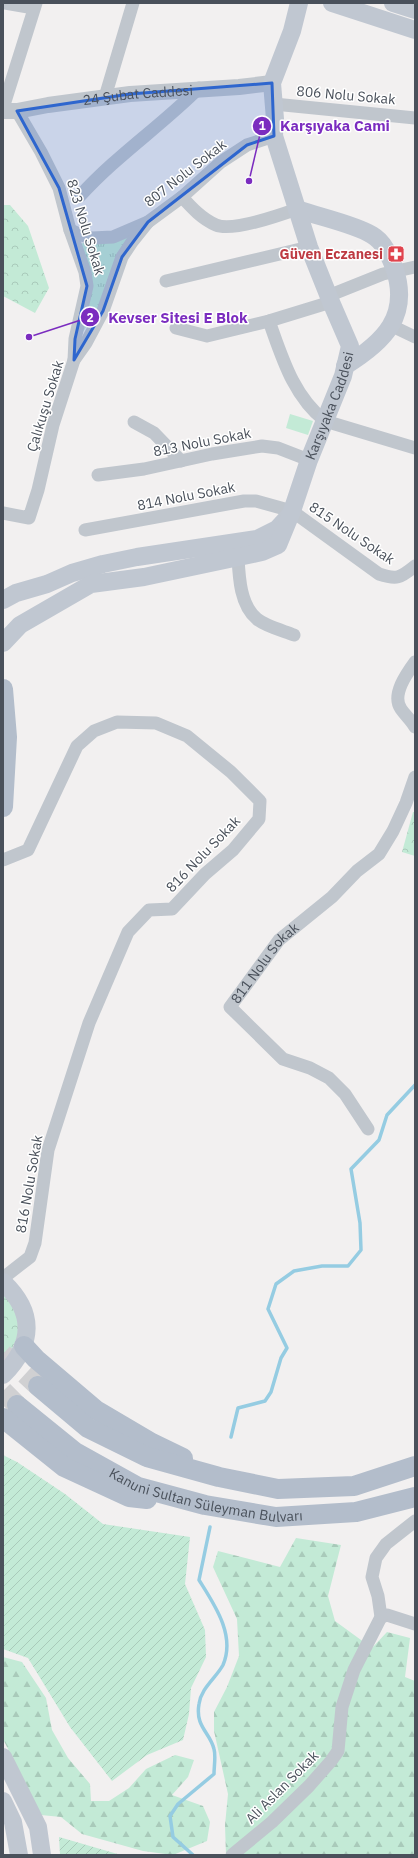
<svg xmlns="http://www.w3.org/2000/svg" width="418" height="1858" viewBox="0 0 418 1858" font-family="'IBM Plex Sans',sans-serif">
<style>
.grass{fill:url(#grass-tufts)}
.forest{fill:url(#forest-firs)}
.park{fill:url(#park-crowns)}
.garden{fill:url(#garden-furrows)}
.pitch{fill:#c3ead6}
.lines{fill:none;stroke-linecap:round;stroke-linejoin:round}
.stream{stroke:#95cce2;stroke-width:3.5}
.primary-tunnel{stroke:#d0d0d2;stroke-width:20;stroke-dasharray:20 10;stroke-linecap:butt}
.minor{stroke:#c0c6cd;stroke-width:13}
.tertiary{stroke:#c0c6cd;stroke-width:16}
.secondary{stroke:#c0c7d1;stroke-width:18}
.primary{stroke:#b3bdcb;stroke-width:20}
.marked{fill:#2e66ce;fill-opacity:0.2;stroke:#2e66ce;stroke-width:3;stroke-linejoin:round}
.labels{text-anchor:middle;stroke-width:3;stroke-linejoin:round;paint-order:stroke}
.street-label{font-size:14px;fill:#4a515b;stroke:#fff}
.health-label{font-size:14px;font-weight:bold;fill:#be3a42;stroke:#fff;text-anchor:end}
.leader{fill:none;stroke:#7b2cbf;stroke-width:1.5}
.callout-dot{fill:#7b2cbf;stroke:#fff;stroke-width:1.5}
.mark-label{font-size:12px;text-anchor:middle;font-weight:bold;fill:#fff}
.callout-label{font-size:15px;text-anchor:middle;font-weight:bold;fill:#7b2cbf;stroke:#fff;stroke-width:3;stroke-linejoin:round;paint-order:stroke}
</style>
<defs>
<pattern id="grass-tufts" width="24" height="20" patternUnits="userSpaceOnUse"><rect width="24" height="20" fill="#c3ead6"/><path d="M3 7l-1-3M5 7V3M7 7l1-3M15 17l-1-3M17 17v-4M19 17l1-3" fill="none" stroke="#a9caba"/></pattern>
<pattern id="forest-firs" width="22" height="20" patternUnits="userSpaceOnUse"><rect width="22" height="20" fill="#c3ead6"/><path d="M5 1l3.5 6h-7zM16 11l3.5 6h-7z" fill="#a9caba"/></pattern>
<pattern id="park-crowns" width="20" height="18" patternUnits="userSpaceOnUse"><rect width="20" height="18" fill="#c3ead6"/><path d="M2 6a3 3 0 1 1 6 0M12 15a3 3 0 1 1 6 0" fill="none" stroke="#a9caba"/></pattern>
<pattern id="garden-furrows" width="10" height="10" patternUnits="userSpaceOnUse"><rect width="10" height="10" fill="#c3ead6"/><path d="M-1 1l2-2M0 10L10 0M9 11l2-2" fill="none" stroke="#a9caba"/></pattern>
</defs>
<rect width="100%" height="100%" fill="#f2f0f0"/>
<path class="grass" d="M138,228L96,313L80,336L92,291L80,244Z"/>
<path class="forest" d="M296,1538L341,1545L328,1596L335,1621L372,1648L387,1632L410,1638L405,1677L415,1681V1855H226L225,1825L228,1794L214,1731V1712L227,1687L239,1656L237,1619L213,1567L218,1551L280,1567Z
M3,1657L22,1662L46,1698L52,1730L68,1758L90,1784L91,1801H109L129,1788L146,1769L175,1755L194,1760L188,1777L172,1795L203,1806L210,1822L207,1841L173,1855L143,1851L82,1834L61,1817L41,1815L3,1739Z"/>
<path class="park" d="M3,205H10L28,226L49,288L35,313L3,296Z
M413,812H415V856L402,852Z
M3,1288L22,1326L3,1369Z"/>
<path class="garden" d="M3,1455L17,1462L65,1494L103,1524L190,1537L185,1584L205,1630L206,1657L191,1688L189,1714L183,1740L147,1755L112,1781L70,1727L28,1658L3,1649Z
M59,1837L121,1855H60Z"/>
<path class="pitch" d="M290,414L313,421L308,435L286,428Z"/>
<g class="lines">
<path class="stream" d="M231,1437L238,1408L265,1401L271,1392L281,1358L287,1348L268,1309L276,1284L294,1271L322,1266H348L361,1250L360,1223L351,1169L379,1140L387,1115L415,1085
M193,1855L173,1837L170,1816L178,1804L214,1774C214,1766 216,1756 214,1749C210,1732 195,1727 199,1704C201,1688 216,1678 223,1665C236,1635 214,1604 199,1580L210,1527"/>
<path class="primary-tunnel" d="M3,1354L38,1386
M3,1391L17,1405"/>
<g class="minor">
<path d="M5,3L34,8"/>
<path d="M105,97L133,3"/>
<path d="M274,104L415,118"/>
<path d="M3,108L36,3"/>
<path d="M17,111L41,152L59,188L70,230L85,272L87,286L75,339L74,360"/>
<path d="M80,196C116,156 161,126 199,88"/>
<path d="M182,197C192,208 202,219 216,225C232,232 280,215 297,209"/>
<path d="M70,230L81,235L92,238L113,237L148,222L182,197L221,162L247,145L274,136"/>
<path d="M166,281L309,247"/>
<path d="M328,296L383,274L415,267"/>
<path d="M269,321C282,357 293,396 325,421L415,448"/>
<path d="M392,326L415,337"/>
<path d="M176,328L207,336L269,321L331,302"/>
<path d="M134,422L154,433L181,461"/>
<path d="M98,475L144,469L212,454L262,446L278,448L309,460"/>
<path d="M3,513L29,518L38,490L53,425L74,360L86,343L103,311L122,257L132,242L148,222"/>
<path d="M85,530L244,501H256L292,511L379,574C397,580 400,578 415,566"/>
<path d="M238,557C239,577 240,605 257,619C265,626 284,631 294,635"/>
<path d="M415,662C407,673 391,695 401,709C405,715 411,720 415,727"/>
<path d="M3,860L28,850L77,746L94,731L117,722L156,723L187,736L231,772L260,801L259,819L233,850L205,874L172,909L149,910L128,932L89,1023L48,1150L35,1243L30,1257L3,1278"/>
<path id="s1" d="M368,1129L345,1094L329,1078L310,1068L283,1059L230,1007L279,940L332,897L357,871L379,854L393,831L406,803L415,777"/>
<path d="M381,1617L387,1615L415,1624"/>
<path d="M232,1855L272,1822L309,1786L331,1761L338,1751L342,1707L354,1670L381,1617L378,1596L372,1577L376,1558L386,1544L415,1521"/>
</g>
<path class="tertiary" id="s2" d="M3,111H17L48,105L130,94L239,87L272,83"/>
<g class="secondary">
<path d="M332,3L415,30"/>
<path d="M393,3L415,10"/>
<path d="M297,209C319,217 354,224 372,235C384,242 389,255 394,267C411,316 384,342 345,366"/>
<path d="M3,600L16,593L47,584L72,573L103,564L137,557L257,539L277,529L288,517"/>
<path id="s3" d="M3,643L20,625L91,584L144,577L262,552L278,545L292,511L309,460L343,376L350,346L331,302L309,247L274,136L275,119L272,83L292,31L299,3"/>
<path d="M3,1282C35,1312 34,1344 3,1375"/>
<path d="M3,1757L38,1827L42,1855"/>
<path d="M3,1801L13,1822L19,1855"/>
</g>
<g class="primary">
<path d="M3,689L7,737L3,807"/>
<path d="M24,1346L36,1359L96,1410L152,1443L183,1458"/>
<path d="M38,1386L88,1428L147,1457L219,1477L278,1489L354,1486L415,1466"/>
<path id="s4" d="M17,1405L75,1452L138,1487L205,1505L276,1517L356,1512L415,1497"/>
<path d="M3,1418L64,1467L129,1497L147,1499"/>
</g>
</g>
<path class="marked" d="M272,83L274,136L247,145L148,222L122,257L103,311L74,360L75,339L87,286L59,188L17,111L130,94Z"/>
<defs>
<g id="pharmacy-square" transform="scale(0.9)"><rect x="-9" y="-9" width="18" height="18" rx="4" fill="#e0444e" stroke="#fff"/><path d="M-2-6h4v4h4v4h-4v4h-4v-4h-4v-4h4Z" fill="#fff"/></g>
</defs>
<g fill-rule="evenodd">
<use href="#pharmacy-square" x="396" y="254"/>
</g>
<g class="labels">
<g class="street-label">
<text dy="5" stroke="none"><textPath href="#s2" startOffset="136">24 Şubat Caddesi</textPath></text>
<text transform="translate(346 95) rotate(5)" y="5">806 Nolu Sokak</text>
<text transform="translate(185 173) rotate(-38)" y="5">807 Nolu Sokak</text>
<text transform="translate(86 227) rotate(73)" y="5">823 Nolu Sokak</text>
<text dy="5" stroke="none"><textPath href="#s3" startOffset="447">Karşıyaka Caddesi</textPath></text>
<text transform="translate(45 406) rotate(-73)" y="5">Çalıkuşu Sokak</text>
<text transform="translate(202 442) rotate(-11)" y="5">813 Nolu Sokak</text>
<text transform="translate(186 496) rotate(-11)" y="5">814 Nolu Sokak</text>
<text transform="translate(352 533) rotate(34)" y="5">815 Nolu Sokak</text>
<text transform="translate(203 854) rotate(-46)" y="5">816 Nolu Sokak</text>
<text dy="5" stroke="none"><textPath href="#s1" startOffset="245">811 Nolu Sokak</textPath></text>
<text transform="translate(29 1184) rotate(-80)" y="5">816 Nolu Sokak</text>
<text dy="5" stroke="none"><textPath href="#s4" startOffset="215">Kanuni Sultan Süleyman Bulvarı</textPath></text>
<text transform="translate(282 1787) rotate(-45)" y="5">Ali Aslan Sokak</text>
</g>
<g class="health-label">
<text x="383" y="259">Güven Eczanesi</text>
</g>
</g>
<path class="leader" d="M249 181L262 126M29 337L90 317"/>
<g class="callout-dot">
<circle cx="249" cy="181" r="4"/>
<circle cx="29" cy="337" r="4"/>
<circle cx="262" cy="126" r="10"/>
<circle cx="90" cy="317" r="10"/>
</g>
<g class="mark-label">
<text x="262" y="130">1</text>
<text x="90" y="322">2</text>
</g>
<g class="callout-label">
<text x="335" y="131">Karşıyaka Cami</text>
<text x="178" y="323">Kevser Sitesi E Blok</text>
</g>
<rect width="418" height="1858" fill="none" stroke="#4a515b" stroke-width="8"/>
</svg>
